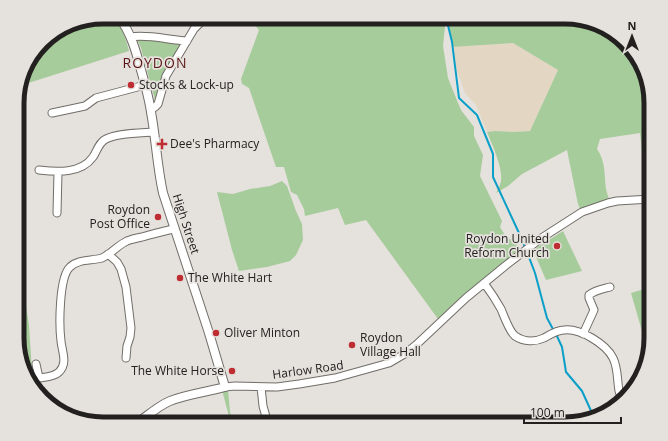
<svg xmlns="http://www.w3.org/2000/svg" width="668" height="441" viewBox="0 0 668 441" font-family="'Open Sans',sans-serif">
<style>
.industrial{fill:#e3d6c2}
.built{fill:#e0d6cb}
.green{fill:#a7cc9c}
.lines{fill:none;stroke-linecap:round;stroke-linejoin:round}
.stream{stroke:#0a9fc9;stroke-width:2}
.minor-casing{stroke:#716d68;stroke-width:9}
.major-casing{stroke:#716d68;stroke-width:10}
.minor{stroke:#fff;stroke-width:7}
.major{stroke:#fff;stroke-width:8}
.poi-dot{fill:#bd2d31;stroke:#e5e1dc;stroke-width:1.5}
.labels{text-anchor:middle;stroke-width:3.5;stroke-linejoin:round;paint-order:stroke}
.poi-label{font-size:12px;fill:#232120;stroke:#e5e1dc;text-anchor:start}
.street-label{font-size:12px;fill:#232120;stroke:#e5e1dc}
.quarter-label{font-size:14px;letter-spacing:1px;fill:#5b1717;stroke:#e5e1dc}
.rim{fill:none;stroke:#232120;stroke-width:5}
</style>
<rect width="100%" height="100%" fill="#e5e1dc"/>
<path class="industrial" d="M513,43L558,70L530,131L514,132L495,131L487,132L476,105L465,93L456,68L452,47Z"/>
<path class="built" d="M170,414L174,424H148L156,418Z"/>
<path class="green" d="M103,17H113C122,27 126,39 129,51L19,86L26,65L46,38L55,35L57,32L70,23Z
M248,17H440L445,26L443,46L448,78L458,103L461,110L474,127V136L483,155L480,176L502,221L500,227L506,237L516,242L521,253L467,294L438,319L366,220L345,225L338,208L305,216L304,209L297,195L291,192L284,167H276L249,88L242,84L241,79L259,30Z
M447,17H566L613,32L639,60L643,70L651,125V142L647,153L651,181V199H647L640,133L600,139L597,149C606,162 604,174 606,189C607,193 608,197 610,201L581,211L578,204L567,150L522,174L508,186L496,193C498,189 500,186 501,181C503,168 492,144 487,132L495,131L514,132L530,131L558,70L513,43L452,47V42Z
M138,38L181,43L182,45L166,69L161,80L156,100H155L141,48L137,39Z
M282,181L287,186L296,211L302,224L303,240L296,255L290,261L267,267L239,271L232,250L217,192L233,194L250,189L270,186Z
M563,231L582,271L546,280L533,250Z
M18,241L20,268L29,325L33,386L29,381L18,349Z
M651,287V344L649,348L644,338L631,293Z
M228,389L230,412L233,424H231L222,390Z"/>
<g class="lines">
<path class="stream" d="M446,17L452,42L459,98L477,115L493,154V177L519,233L525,248
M527,252L535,273L547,318L554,331
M556,334L562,347L566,372L582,391L592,413L595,417"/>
<g class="minor-casing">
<path id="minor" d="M131,37C147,34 169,40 187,41
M151,110L155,107L158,104L166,76L194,29L206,17
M52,113L85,106L96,98L145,85
M39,170C57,172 81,174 93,157C97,151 99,142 106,139C117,133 141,133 154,132
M57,213L58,172
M108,254L117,262L121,269L126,287L131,328L130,337L127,346L126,358
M484,283C490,291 496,300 501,309C504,316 509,331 515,336C524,342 535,342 544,338C551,334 557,330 564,330C580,328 606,344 613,358C618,368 617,379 619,391C620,394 621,397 622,399
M583,334L594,310L589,298V295C595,290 602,289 610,287
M36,364L39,378C45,377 54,377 59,372C68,363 62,352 61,341C59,325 59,277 70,267C78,259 91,261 102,258C111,254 118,245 127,241C132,239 137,238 142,237C153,234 163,231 174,229
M225,387L235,386L277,387L299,384L335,378L389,363L406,353L416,345L466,298L505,266L540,239L582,212L608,203L617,201L651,199
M261,387L263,406L268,424"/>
</g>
<g class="major-casing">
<path id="major" d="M119,17C131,33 136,51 141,70C145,84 149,98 151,112C156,139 157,166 163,193L209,333L225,387C207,392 187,394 170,401C158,406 147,416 136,424"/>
</g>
<use href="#minor" class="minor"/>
<use href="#major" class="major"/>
</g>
<g class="poi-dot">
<circle cx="131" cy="85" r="4"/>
<path d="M160 138h4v4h4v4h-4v4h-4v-4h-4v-4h4z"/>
<circle cx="158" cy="217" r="4"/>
<circle cx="557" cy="246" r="4"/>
<circle cx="180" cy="278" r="4"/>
<circle cx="216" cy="333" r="4"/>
<circle cx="352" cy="345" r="4"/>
<circle cx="232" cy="371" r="4"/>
</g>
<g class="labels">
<g class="poi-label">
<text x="139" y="89">Stocks &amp; Lock-up</text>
<text x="170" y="148">Dee's Pharmacy</text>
<text x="150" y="214" text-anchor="end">Roydon<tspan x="150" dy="14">Post Office</tspan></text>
<text x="549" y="243" text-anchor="end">Roydon United<tspan x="549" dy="14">Reform Church</tspan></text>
<text x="188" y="282">The White Hart</text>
<text x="224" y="337">Oliver Minton</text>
<text x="360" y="342">Roydon<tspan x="360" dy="14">Village Hall</tspan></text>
<text x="224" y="375" text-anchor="end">The White Horse</text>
</g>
<g class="street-label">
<text transform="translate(186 224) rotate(72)" y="4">High Street</text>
<text transform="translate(308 370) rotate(-8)" y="4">Harlow Road</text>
</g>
<g class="quarter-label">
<text x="155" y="68">ROYDON</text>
</g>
</g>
<path d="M0 0H668V441H0ZM103 24H565A79 79 0 0 1 644 103V338A79 79 0 0 1 565 417H103A79 79 0 0 1 24 338V103A79 79 0 0 1 103 24Z" fill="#e5e1dc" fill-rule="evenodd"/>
<path class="rim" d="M103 24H565A79 79 0 0 1 644 103V338A79 79 0 0 1 565 417H103A79 79 0 0 1 24 338V103A79 79 0 0 1 103 24Z"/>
<g transform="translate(632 36)" stroke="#e5e1dc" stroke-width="3" paint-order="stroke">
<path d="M0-3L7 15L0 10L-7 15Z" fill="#232120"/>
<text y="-6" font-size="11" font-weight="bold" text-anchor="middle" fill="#232120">N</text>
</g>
<path d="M524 417v6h97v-6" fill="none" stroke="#232120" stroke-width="2"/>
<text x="530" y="417" font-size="12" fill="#232120" stroke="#e5e1dc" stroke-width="3" paint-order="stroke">100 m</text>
</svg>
